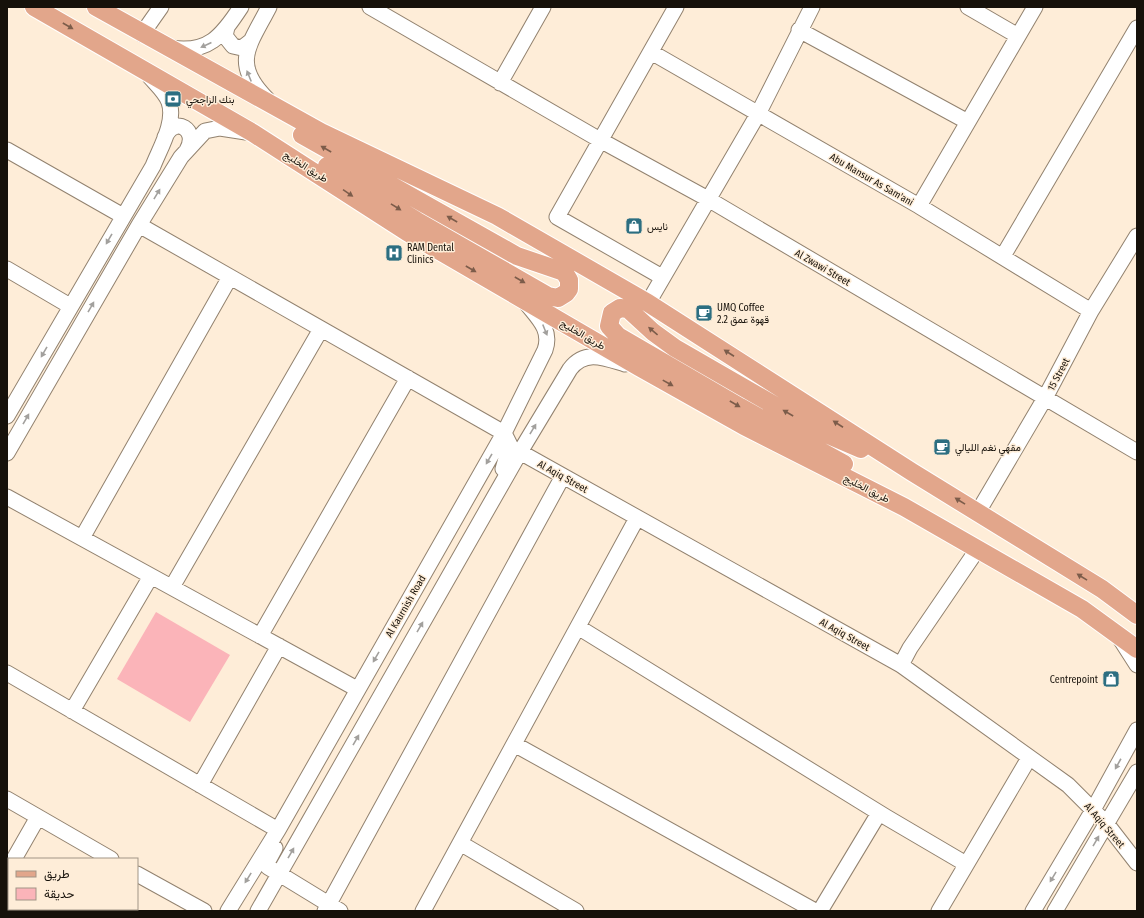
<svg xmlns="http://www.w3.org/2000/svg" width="1144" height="918" viewBox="0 0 1144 918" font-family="'Fira Sans Condensed',Vazirmatn,sans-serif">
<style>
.green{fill:#fbb4b9}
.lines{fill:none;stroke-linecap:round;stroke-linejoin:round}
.minor-casing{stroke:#92826f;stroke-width:17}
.major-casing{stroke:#fff;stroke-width:20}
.minor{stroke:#fff;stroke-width:15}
.major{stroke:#e2a68b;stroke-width:18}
.oneway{fill:#7c5c4a}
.oneway2{fill:#a2a09d}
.labels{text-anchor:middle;stroke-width:3;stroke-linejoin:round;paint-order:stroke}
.poi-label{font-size:10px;fill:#16110a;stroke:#feedd8;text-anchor:start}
.street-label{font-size:10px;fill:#16110a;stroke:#feedd8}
</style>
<rect width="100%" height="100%" fill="#feedd8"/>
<path class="green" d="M156,612L230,655L190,722L117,679Z"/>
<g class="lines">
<g class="minor-casing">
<path id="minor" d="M370,7L600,140L708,199L1137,452
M968,7L1018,36
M227,27L225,36L233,46L242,48L251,41
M799,30L968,122
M142,34L161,7
M171,48C208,54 222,36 241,7
M651,52L919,206L1091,311
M500,83L543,7
M267,99C231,63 249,46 269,7
M165,137C175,115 199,130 187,150
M7,150L123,216
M919,206L1035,7
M139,225L504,433L510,445L503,469
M1003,256L1137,28
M7,269L70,306
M662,277L557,217L676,7
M648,303L758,114L812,7
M7,416L153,166C160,148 176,122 169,102C166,93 157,85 150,77
M520,452L901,665L1068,785L1106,823L1137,863
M7,453L139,225L181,157L205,131L220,128L246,132
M7,497L357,689
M978,512L1045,398L1091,311L1137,236
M82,538L230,277
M172,587L321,329
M578,627L886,817L966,864
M260,636L408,378
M1121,640L1137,665
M901,665L910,648L977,550
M7,673L278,830
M72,711L151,576
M514,744L815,911
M200,785L279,646
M7,799L111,859
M460,843L576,911
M275,848L268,861V867L340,911
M14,859L38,817
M137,874L204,911
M98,911L99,909
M228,911L278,830L504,433L545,350C552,330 538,318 527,304
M258,911L520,452L570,369C585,349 605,358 625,364
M325,911L563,476
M423,911L637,518
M820,911L879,813
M939,911L1029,758
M1033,911L1093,810L1137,730
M1055,911L1137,772"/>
</g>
<g class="major-casing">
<path id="major" d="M34,7L253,133L407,232L639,367L744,426L904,507L1082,609L1137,649
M96,7L321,132L497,216L648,303L912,472L1102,589L1137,615
M302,135L517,256L564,272L569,280V289L566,293L558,298L548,296L417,221L327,166
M844,464L740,407L618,336L609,326L612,313L620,308L628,309L653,332L675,348L817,430L861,449"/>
</g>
<use href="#minor" class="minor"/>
<use href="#major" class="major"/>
</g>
<defs><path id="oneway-solid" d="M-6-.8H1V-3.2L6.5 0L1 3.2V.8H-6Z"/></defs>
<g class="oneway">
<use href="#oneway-solid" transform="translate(68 26) rotate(30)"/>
<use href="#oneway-solid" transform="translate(326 149) rotate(-150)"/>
<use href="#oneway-solid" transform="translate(348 193) rotate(34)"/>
<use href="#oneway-solid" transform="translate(396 207) rotate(32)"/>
<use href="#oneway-solid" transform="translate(452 219) rotate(-150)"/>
<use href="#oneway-solid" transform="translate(471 269) rotate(30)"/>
<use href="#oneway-solid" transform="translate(520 280) rotate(30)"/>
<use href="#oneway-solid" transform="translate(653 331) rotate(-140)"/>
<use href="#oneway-solid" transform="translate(729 353) rotate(-147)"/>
<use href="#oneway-solid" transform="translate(668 383) rotate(29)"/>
<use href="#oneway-solid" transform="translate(735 404) rotate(30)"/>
<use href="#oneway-solid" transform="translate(788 413) rotate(-150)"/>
<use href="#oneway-solid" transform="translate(838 424) rotate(-147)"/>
<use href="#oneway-solid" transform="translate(960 501) rotate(-148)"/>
<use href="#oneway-solid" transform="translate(1082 577) rotate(-148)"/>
</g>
<g class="oneway2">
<use href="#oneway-solid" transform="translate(206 45) rotate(155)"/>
<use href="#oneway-solid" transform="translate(249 76) rotate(-112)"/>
<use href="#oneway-solid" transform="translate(157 194) rotate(-59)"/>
<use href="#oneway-solid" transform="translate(109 239) rotate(120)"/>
<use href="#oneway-solid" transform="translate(91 307) rotate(-60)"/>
<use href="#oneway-solid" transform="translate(545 330) rotate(68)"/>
<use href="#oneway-solid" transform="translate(44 352) rotate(120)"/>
<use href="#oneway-solid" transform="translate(26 419) rotate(-60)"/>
<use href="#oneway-solid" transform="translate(533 429) rotate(-59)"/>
<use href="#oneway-solid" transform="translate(489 459) rotate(120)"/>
<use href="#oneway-solid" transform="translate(420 627) rotate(-60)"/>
<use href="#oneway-solid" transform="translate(376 657) rotate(120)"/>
<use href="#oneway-solid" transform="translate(356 740) rotate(-60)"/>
<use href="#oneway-solid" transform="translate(1118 764) rotate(119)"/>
<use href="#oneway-solid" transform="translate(1096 841) rotate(-60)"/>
<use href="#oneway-solid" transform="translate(291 853) rotate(-60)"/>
<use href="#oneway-solid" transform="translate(1053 877) rotate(121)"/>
<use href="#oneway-solid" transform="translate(248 878) rotate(122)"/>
</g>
<defs>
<g id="bank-square" transform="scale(0.9)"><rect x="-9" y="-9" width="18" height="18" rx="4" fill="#2c6e81" stroke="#feedd8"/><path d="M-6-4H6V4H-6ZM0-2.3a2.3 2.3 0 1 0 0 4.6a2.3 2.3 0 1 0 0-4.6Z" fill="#fff"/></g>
<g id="shop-square" transform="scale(0.9)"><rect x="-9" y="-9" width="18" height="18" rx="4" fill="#2c6e81" stroke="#feedd8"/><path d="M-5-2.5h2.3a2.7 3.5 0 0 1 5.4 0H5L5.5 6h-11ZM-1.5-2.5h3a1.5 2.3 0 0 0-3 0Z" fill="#fff"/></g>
<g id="hospital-square" transform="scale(0.9)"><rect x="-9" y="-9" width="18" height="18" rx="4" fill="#2c6e81" stroke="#feedd8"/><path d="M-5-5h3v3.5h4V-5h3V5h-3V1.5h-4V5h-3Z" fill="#fff"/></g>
<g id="cafe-square" transform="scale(0.9)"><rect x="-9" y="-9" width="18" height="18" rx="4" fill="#2c6e81" stroke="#feedd8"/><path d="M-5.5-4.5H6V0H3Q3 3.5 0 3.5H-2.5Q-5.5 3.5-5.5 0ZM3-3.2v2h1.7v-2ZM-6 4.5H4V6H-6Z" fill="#fff"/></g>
</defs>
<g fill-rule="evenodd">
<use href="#bank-square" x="173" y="99"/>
<use href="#shop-square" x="634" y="226"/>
<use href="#hospital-square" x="394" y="253"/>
<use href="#cafe-square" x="704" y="313"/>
<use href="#cafe-square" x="942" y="447"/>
<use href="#shop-square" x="1111" y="679"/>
</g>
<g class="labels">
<g class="poi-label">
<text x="186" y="103">بنك الراجحي</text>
<text x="647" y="230">نايس</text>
<text x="407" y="251">RAM Dental<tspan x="407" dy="12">Clinics</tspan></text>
<text x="717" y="311">UMQ Coffee<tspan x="717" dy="12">2.2 قهوة عمق</tspan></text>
<text x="955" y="451">مقهي نغم الليالي</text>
<text x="1098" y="683" text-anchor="end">Centrepoint</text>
</g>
<g class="street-label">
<text transform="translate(306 166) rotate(32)" y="4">طريق الخليج</text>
<text transform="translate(872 179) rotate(30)" y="4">Abu Mansur As Sam'ani</text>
<text transform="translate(823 267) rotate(30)" y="4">Al Zwawi Street</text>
<text transform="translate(583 334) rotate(30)" y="4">طريق الخليج</text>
<text transform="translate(1058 374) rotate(-62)" y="4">15 Street</text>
<text transform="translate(563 476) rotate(29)" y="4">Al Aqiq Street</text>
<text transform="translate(867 488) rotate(27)" y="4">طريق الخليج</text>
<text transform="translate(405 606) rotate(-60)" y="4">Al Kaurnish Road</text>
<text transform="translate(845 634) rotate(29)" y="4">Al Aqiq Street</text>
<text transform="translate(1105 825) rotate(49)" y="4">Al Aqiq Street</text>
</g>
</g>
<rect width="1144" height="918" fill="none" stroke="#16110a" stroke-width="16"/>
<rect x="8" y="858" width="130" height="52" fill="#feedd8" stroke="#a19586"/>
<rect x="16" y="871" width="20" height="6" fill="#e2a68b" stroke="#a19586"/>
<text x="44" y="878" font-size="12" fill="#16110a">طريق</text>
<rect x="16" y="888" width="20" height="12" fill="#fbb4b9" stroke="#a19586"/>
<text x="44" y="898" font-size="12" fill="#16110a">حديقة</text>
</svg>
